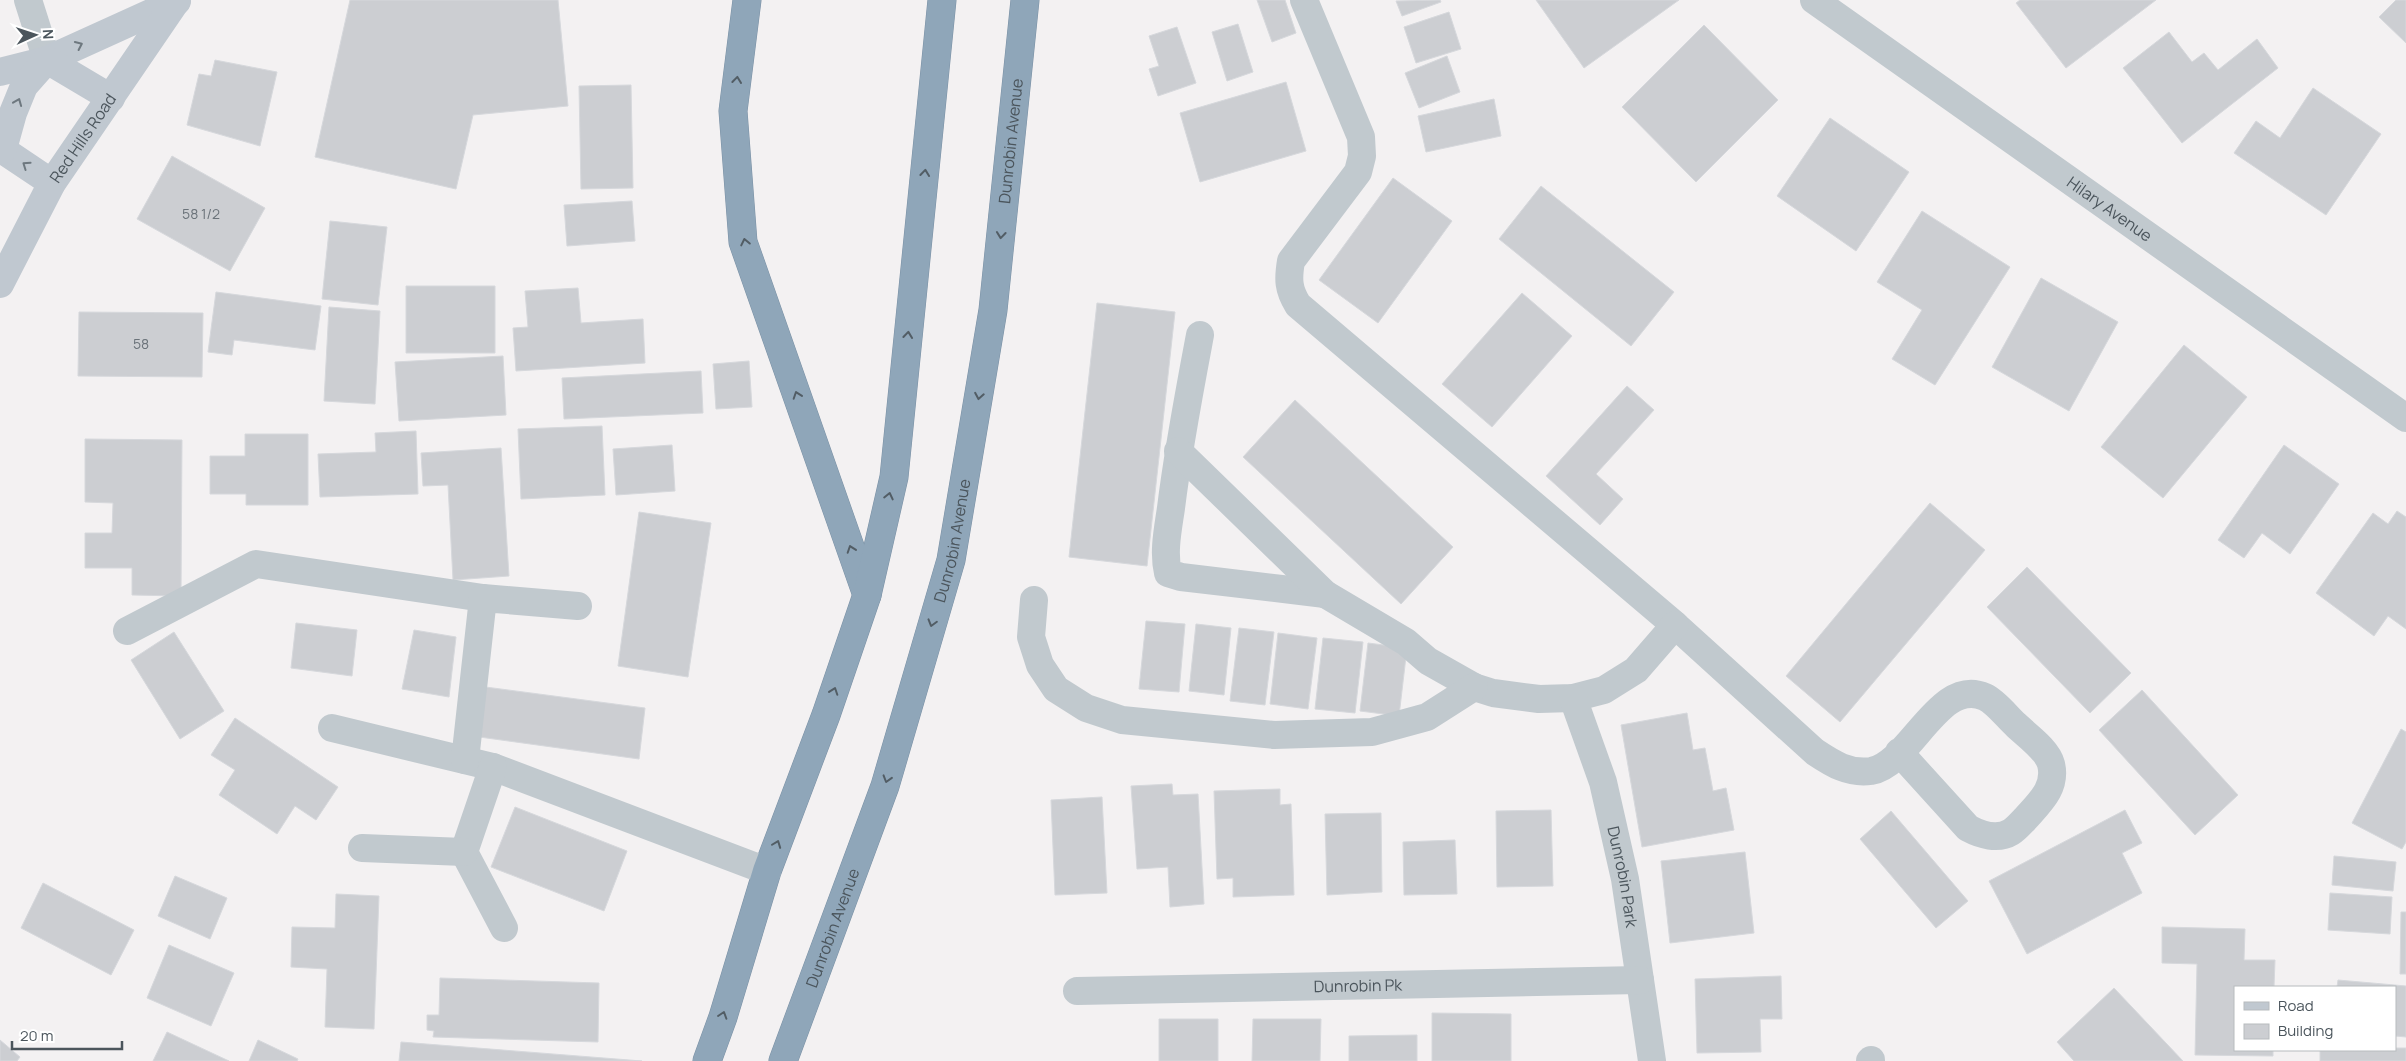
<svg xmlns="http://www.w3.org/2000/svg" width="2406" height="1061" viewBox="0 0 2406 1061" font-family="Manrope,sans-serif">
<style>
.building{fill:#ccced2;stroke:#d6d8dc}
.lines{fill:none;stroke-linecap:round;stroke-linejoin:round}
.highway-casing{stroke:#7b91a5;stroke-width:29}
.street{stroke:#c1c9ce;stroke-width:28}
.secondary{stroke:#c0c8d0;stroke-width:28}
.highway{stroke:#8fa6b9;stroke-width:28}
.oneway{stroke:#6e787f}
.oneway2{stroke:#525d65}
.labels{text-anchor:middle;stroke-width:4;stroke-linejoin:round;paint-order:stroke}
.number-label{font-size:14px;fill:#6b737a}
.street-label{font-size:16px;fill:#4b555c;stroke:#fff}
</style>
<rect width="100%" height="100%" fill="#f3f1f2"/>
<path class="building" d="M350,0H558L568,106L473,115L456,189L315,157Z
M1257,0H1285L1296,33L1272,42Z
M1440,0L1441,2L1402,16L1396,1Z
M1536,0H1679L1584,68Z
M2020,0H2156L2066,68L2016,3Z
M2396,0H2406V43L2379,17Z
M1449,12L1461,49L1416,63L1404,27Z
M1238,24L1253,72L1227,81L1212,32Z
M1704,25L1778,100L1696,182L1622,107Z
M1177,27L1196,83L1158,96L1149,69L1159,66L1149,36Z
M2169,32L2192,62L2204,53L2218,70L2257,39L2278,68L2182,143L2123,68Z
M1447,56L1460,92L1419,108L1405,73Z
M215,60L277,72L260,146L187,125L199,74L211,76Z
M1286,82L1306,151L1200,182L1180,113Z
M631,85L633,188L581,189L579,86Z
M2313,88L2381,134L2326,215L2234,153L2256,121L2280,138Z
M1494,99L1501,136L1426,152L1418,116Z
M1830,118L1909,172L1856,251L1777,196Z
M172,156L265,208L230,271L137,219Z
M1393,178L1452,221L1378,323L1319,280Z
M1541,186L1674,292L1631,346L1499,239Z
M632,201L635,241L567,246L564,205Z
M1922,211L2010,267L1935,385L1892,359L1922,310L1877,282Z
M330,221L387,227L378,305L322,299Z
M2041,278L2118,322L2069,411L1992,367Z
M406,286H495V353H406Z
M578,288L581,323L643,319L645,363L516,371L513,328L528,327L525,291Z
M216,292L321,306L315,350L234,340L232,355L208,352Z
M1522,293L1572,336L1492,427L1442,384Z
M1097,303L1175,312L1147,566L1069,557Z
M329,307L380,311L375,404L324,401Z
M79,312L203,313L202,377L78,376Z
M2184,345L2247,397L2163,498L2101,447Z
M503,356L506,415L399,421L395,362Z
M749,361L752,407L716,409L713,364Z
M701,371L703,413L564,419L562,378Z
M1627,386L1654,410L1596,474L1623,499L1600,525L1546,476Z
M1295,400L1453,547L1401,604L1243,457Z
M602,426L605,495L521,499L518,429Z
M416,431L418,494L320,497L318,454L376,452L375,433Z
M245,434H308V505H246V494H210V456H245Z
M85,439L182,440L181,596L132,595V568H85V533H112L113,503L85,502Z
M672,445L675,491L616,495L613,449Z
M2284,445L2339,484L2290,554L2262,533L2244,558L2218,540Z
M501,448L509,576L453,580L448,485L423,486L421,453Z
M1930,503L1985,550L1840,722L1786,676Z
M2397,511L2406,517V629L2388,616L2374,636L2316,593L2373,513L2388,524Z
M639,512L711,523L688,677L618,666Z
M2027,567L2131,673L2090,713L1987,607Z
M1146,621L1185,624L1179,692L1139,689Z
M296,623L357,630L352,676L291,668Z
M1196,624L1231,628L1224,695L1189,691Z
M1239,628L1274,632L1265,705L1230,701Z
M414,630L456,637L449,697L402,689Z
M174,632L224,711L180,739L131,660Z
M1278,633L1317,638L1308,709L1270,704Z
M1323,638L1363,642L1355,713L1315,709Z
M1368,643L1407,648L1399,716L1360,711Z
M478,686L645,708L639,759L472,736Z
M2142,690L2238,795L2195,835L2099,730Z
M1687,713L1693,750L1705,748L1713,791L1726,788L1734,830L1642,847L1621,725Z
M235,718L338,787L316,820L295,806L277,834L219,795L235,770L211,755Z
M2401,729L2406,732V842L2402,849L2352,823Z
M1172,784L1173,795L1198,794L1204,904L1170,907L1168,867L1137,869L1131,786Z
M1280,789V805L1291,804L1294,895L1233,897V878L1217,879L1214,791Z
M1102,797L1107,893L1055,895L1051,800Z
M515,807L627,851L604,911L491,867Z
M1551,810L1553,886L1497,887L1496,811Z
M2125,810L2142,843L2122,853L2142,893L2027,954L1989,881Z
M1891,811L1968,901L1936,928L1860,839Z
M1381,813L1382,892L1327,895L1325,814Z
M1455,840L1457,894L1404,895L1403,842Z
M1745,852L1754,933L1670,943L1661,861Z
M2334,856L2396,862L2393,891L2332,885Z
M175,876L227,898L210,939L158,916Z
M43,883L134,930L111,975L21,928Z
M2330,893L2392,897L2390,934L2328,930Z
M336,894L379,896L374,1029L325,1027L327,969L291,967L292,927L335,928Z
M2401,912H2406V974H2400Z
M2162,927L2245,929L2244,960H2275L2274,987H2235V1050H2273V1056L2195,1055L2197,964L2162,963Z
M169,945L234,973L211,1026L147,998Z
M1781,976L1782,1019H1760L1761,1052L1697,1053L1695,979Z
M440,978L599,983L598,1042L433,1037L434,1031L427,1030V1015H439Z
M2338,980L2406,986V1037L2395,1036V987H2337Z
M2114,988L2183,1061H2074L2057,1042Z
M1432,1013L1511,1014V1061H1432Z
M1159,1019H1218V1061H1159Z
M1253,1019H1321L1320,1061H1252Z
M167,1032L229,1061H153Z
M1417,1035V1061H1349V1036Z
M0,1040L20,1057L17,1061H0Z
M258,1040L298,1059L297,1061H249Z
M401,1042L642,1061H399Z
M2395,1048H2406V1061H2320V1050H2395Z"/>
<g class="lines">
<g class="highway-casing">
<g id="highway">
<path d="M747,0L733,111L743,242L867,595"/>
<path d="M707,1061L723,1017L767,871L826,715L867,595L894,477L942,0"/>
<path id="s5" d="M783,1061L885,786L951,560L993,310L1025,0"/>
</g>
</g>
<g class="street">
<path d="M28,0L47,60"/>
<path d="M1304,0L1361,137L1362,156L1358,172L1291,261C1288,279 1288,289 1298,305L1675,625L1815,752C1833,764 1849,774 1871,771C1911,764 1939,676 1985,697C1996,702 2007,717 2016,725C2026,735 2047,749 2051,764C2057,788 2039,803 2025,819C2021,823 2016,829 2011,832C1998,840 1981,835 1968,828L1899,752"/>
<path id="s1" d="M1814,0L2406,418"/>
<path d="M1200,335C1189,393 1178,450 1171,508C1168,529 1163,552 1168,573L1181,577L1325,594"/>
<path d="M1178,451L1325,594L1406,642L1428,661L1474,687L1493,693L1539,699L1573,698L1604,690L1636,670L1675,625"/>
<path d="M1034,600L1031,637L1040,665L1056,689L1086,708L1122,720L1274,735L1372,732L1427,717L1474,687"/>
<path d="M127,631L256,564L483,598"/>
<path id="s2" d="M1573,698L1603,782L1625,879L1652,1061"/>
<path d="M332,728L493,767L767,871"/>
<path d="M465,760L483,598L578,606"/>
<path d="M493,767L464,852L504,928"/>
<path d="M362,848L464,852"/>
<path id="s3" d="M1077,991L1640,980"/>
<path d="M1870,1061L1871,1060"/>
</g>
<g class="secondary">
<path d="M0,72L47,60L177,1"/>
<path d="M0,148L52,183"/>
<path d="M3,149L13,113L24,86L47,60L111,98"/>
<path id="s4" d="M0,284L52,183L177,0"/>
</g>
<use href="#highway" class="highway"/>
</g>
<defs><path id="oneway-chevron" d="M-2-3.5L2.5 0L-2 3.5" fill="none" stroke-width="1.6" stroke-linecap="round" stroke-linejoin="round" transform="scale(1.25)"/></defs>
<g class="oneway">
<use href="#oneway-chevron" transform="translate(79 45) rotate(-25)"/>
<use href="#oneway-chevron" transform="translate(18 102) rotate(-68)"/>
<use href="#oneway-chevron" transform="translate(26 165) rotate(-145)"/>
</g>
<g class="oneway2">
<use href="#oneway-chevron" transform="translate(737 80) rotate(-83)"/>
<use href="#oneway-chevron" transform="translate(925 173) rotate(-84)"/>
<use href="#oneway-chevron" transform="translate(1001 235) rotate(96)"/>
<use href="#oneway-chevron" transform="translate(745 242) rotate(-102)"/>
<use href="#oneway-chevron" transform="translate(908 335) rotate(-84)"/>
<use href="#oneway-chevron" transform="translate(797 395) rotate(-109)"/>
<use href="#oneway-chevron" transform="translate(979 396) rotate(100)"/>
<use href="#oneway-chevron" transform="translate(889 496) rotate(-77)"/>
<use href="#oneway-chevron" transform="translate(851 549) rotate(-109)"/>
<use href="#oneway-chevron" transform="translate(932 623) rotate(106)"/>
<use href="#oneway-chevron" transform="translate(834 691) rotate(-71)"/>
<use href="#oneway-chevron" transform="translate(887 779) rotate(107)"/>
<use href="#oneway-chevron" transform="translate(777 844) rotate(-69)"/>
<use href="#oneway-chevron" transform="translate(723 1015) rotate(-72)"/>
</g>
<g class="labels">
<g class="number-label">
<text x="201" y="219">58 1/2</text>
<text x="141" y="349">58</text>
</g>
<g class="street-label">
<text dy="6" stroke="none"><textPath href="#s4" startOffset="168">Red Hills Road</textPath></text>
<text dy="6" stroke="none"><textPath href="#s5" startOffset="952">Dunrobin Avenue</textPath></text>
<text dy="6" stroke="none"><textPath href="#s1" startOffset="362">Hilary Avenue</textPath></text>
<text dy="6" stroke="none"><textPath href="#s5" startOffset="548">Dunrobin Avenue</textPath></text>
<text dy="6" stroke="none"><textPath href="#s2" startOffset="186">Dunrobin Park</textPath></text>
<text dy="6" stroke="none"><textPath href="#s5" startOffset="142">Dunrobin Avenue</textPath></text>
<text dy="6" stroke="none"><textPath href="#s3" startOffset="281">Dunrobin Pk</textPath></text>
</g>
</g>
<rect x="2234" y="986" width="162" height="65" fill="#ffffff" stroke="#b7bbbe"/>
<rect x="2244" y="1002" width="25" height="8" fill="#c0c8d0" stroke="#b7bbbe"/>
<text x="2278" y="1011" font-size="15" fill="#4b555c">Road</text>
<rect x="2244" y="1024" width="25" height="15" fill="#ccced2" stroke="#b7bbbe"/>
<text x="2278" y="1036" font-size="15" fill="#4b555c">Building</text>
<g transform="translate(35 35) rotate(87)" stroke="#ffffff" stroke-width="4" paint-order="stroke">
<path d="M0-4L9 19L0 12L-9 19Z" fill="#4b555c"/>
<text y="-8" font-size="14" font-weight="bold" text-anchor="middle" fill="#4b555c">N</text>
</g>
<path d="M12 1041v8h110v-8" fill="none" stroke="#4b555c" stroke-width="2.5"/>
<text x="20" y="1041" font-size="15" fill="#4b555c" stroke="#ffffff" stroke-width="4" paint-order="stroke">20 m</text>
</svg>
